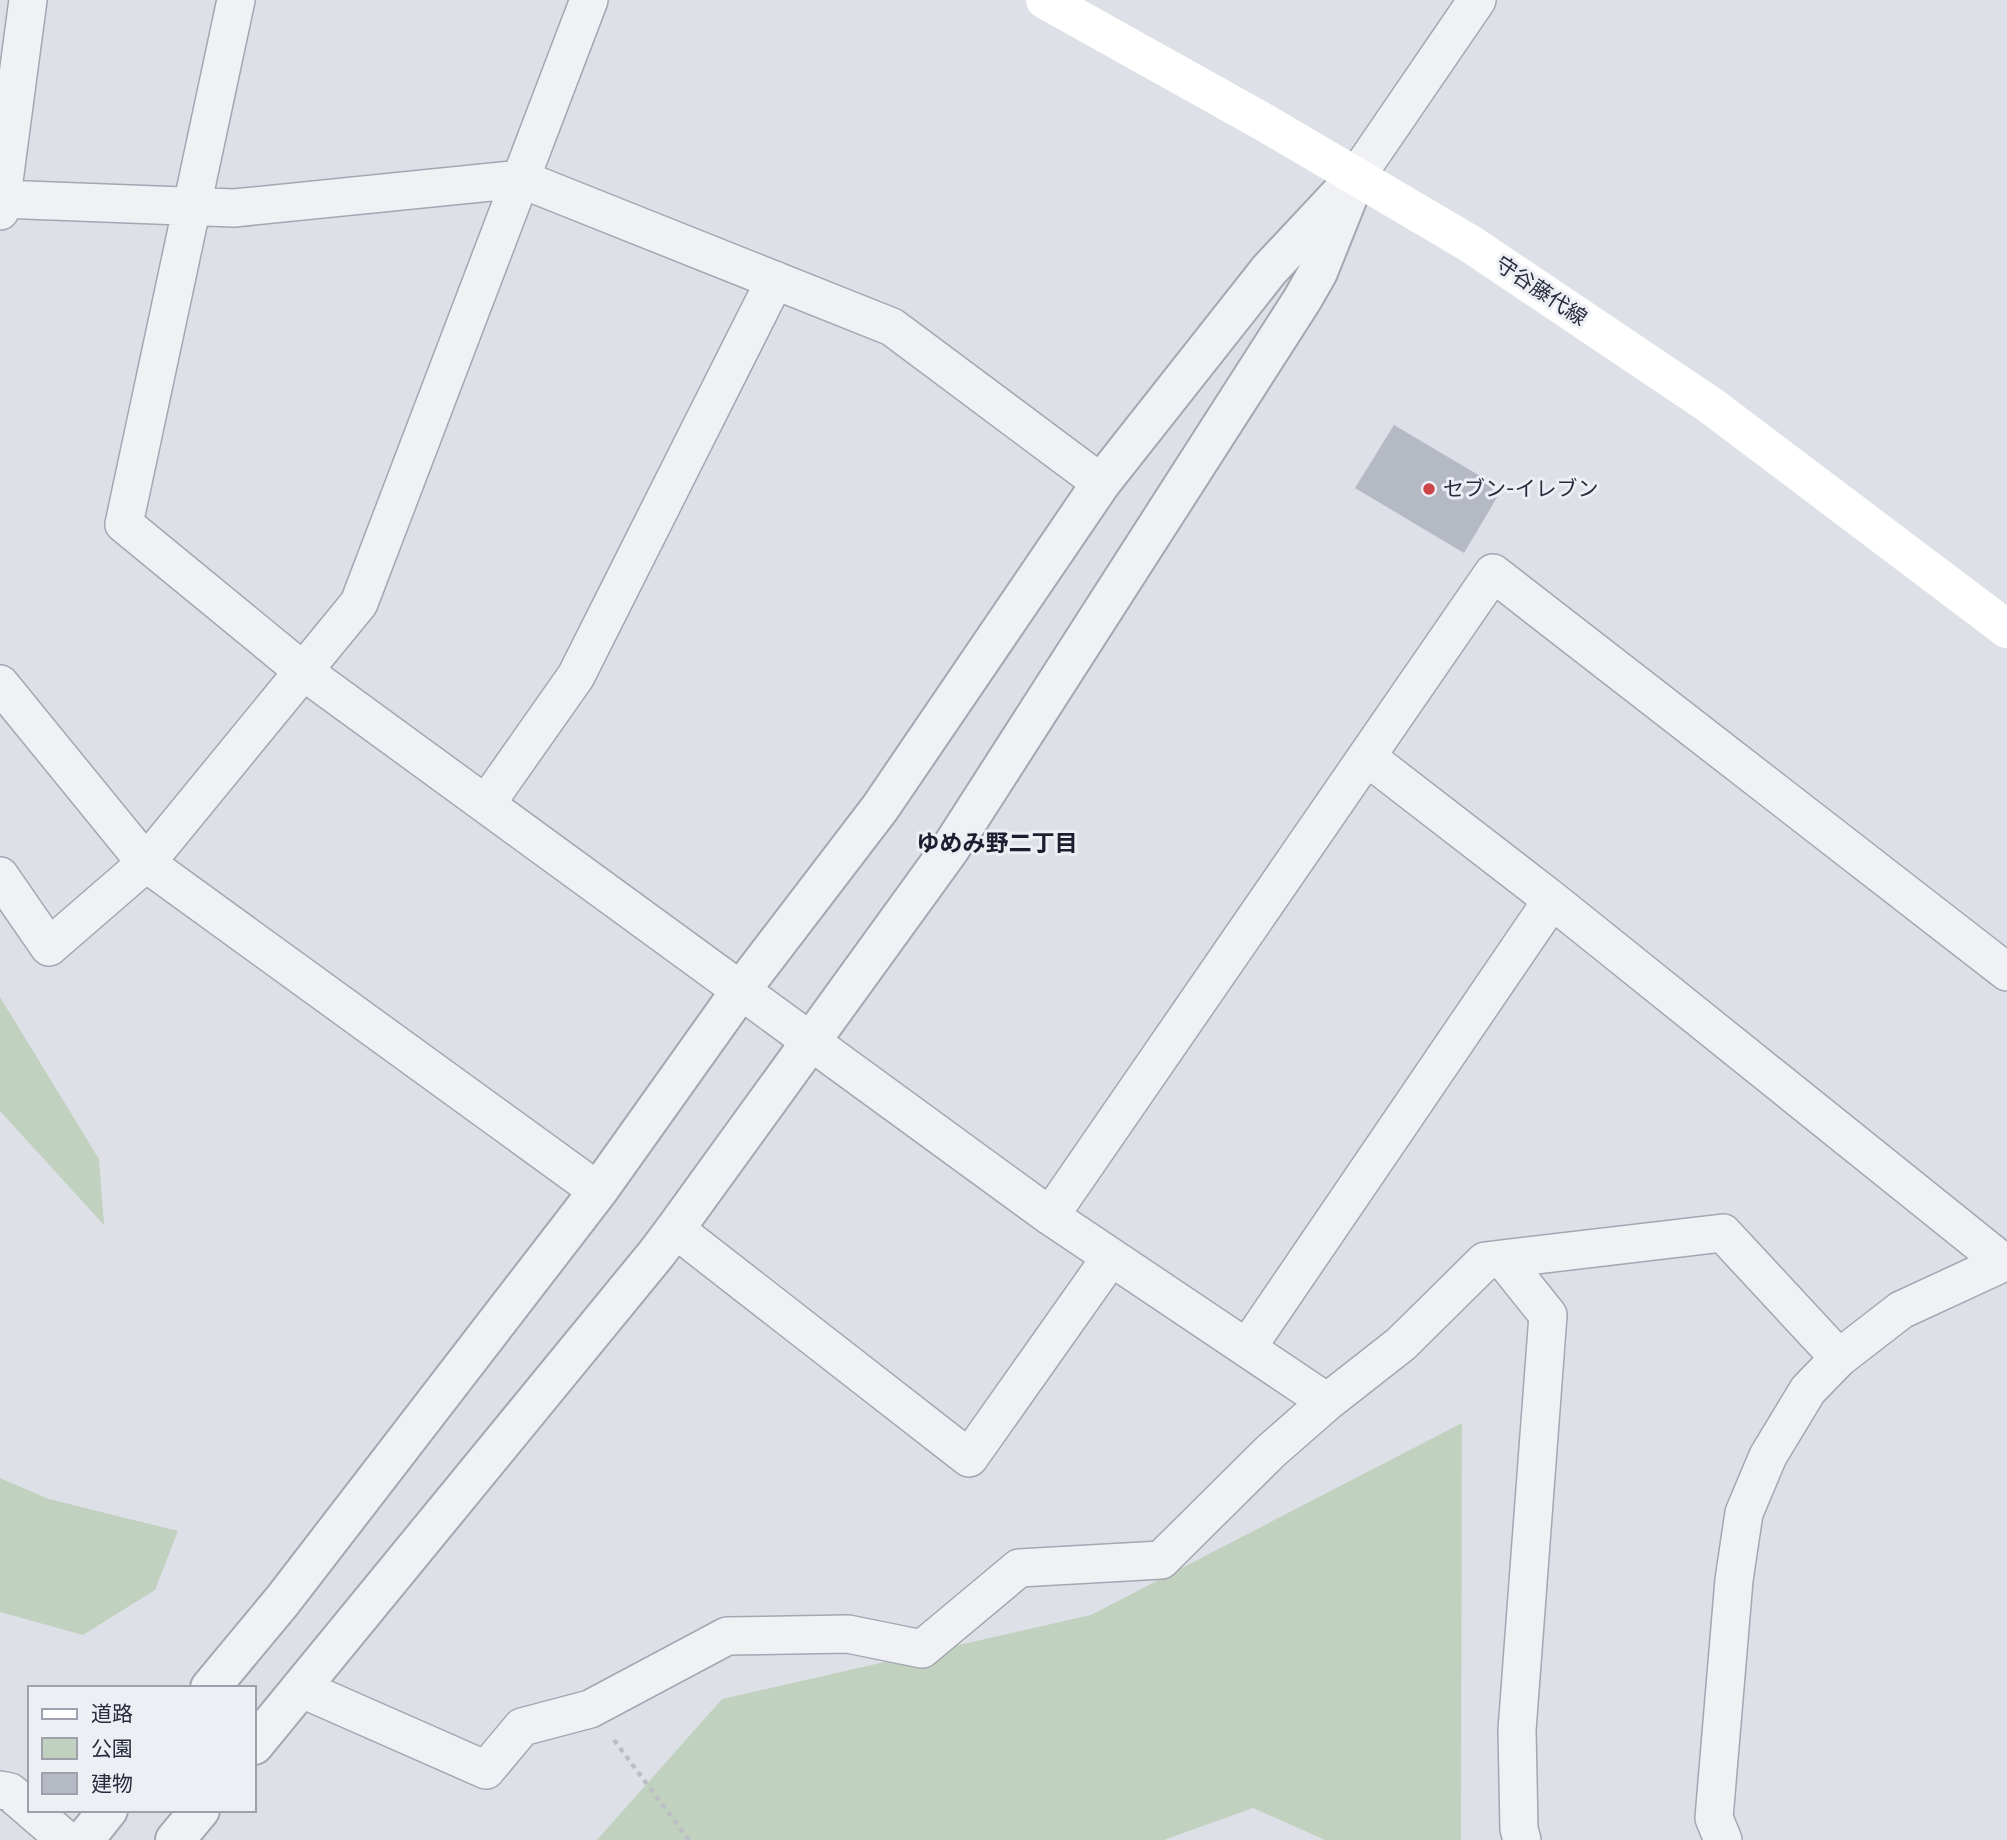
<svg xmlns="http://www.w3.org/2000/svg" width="2007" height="1840" viewBox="0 0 2007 1840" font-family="'Fira Sans','Noto Sans JP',sans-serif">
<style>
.green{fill:#c1d1bf}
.building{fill:#b5b9c4}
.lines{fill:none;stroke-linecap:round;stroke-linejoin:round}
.minor-casing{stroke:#a3a7b1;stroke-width:40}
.tertiary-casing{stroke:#a3a7b1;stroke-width:42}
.path{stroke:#bcbec5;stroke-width:4.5;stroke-dasharray:5 5;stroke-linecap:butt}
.minor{stroke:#f0f1f5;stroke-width:37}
.tertiary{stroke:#f0f1f5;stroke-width:38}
.secondary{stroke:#fff;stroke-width:38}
.poi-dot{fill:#cb4448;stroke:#edeff5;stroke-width:2.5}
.labels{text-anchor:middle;stroke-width:6;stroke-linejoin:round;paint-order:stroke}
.street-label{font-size:21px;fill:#272d3d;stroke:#edeff5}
.poi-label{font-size:21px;fill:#272d3d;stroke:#edeff5;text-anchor:start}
.neighbourhood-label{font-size:23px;font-weight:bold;fill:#1a1e2e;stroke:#edeff5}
</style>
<rect width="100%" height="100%" fill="#dee0e7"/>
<path class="green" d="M0,997L99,1159L104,1225L0,1111Z
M1462,1423L1461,1840H1325L1253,1808L1164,1840H597L722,1699L1091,1615Z
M0,1478L49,1499L178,1531L155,1590L83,1635L0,1612Z"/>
<path class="building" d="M1394,425L1502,489L1464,553L1355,488Z"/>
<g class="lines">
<g class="minor-casing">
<path id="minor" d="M236,0L124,524L303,671L1050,1216L1327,1402
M1356,177L1477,0
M0,199L234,208L521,179L892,327L1101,483
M0,211L28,0
M0,684L146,863L598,1191
M1367,757L1552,900L2004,1263
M486,804L576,676L775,280
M0,876L49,947L146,863L359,603L589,0
M1050,1216L1493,573L2007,972
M675,1229L969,1458L1111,1257
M1503,1259L1548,1315L1517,1730L1519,1829L1522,1840
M1247,1348L1552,900
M300,1688L486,1770L522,1727L590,1709L727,1636L848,1634L922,1649L1019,1568L1161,1560L1271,1451L1327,1402L1401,1344L1485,1261L1723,1233L1839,1358
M0,1790L10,1792L30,1809
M31,1810L66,1840
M1723,1840L1714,1818L1734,1580L1744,1513L1768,1456L1808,1390L1839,1358L1901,1310L2007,1261"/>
</g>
<g class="tertiary-casing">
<path id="tertiary" d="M210,1688L283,1600L598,1191L741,990L880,808L1101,483L1269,270L1342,192
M254,1745L657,1253L675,1229L950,849L1302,300L1318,272L1356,177
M84,1840L108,1810
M175,1840L200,1810"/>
</g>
<path class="path" d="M614,1740L689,1840"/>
<use href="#minor" class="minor"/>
<use href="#tertiary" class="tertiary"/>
<path class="secondary" d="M1045,0L1267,124L1469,243L1710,405L2007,629"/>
</g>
<circle class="poi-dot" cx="1429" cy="489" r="7"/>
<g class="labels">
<g class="street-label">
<text transform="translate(1541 291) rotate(34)" y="7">守谷藤代線</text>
</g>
<g class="poi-label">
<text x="1443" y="496">セブン-イレブン</text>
</g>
<g class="neighbourhood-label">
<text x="997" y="851">ゆめみ野二丁目</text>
</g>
</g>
<rect x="28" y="1686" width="228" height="126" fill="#edeff5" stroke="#9ea1ab" stroke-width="2"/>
<rect x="42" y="1709" width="35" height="10" fill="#ffffff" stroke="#9ea1ab" stroke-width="2"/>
<text x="91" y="1721" font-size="21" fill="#272d3d">道路</text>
<rect x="42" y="1738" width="35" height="21" fill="#c1d1bf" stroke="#9ea1ab" stroke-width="2"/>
<text x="91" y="1756" font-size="21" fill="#272d3d">公園</text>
<rect x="42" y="1773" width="35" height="21" fill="#b5b9c4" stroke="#9ea1ab" stroke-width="2"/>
<text x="91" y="1791" font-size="21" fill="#272d3d">建物</text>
</svg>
